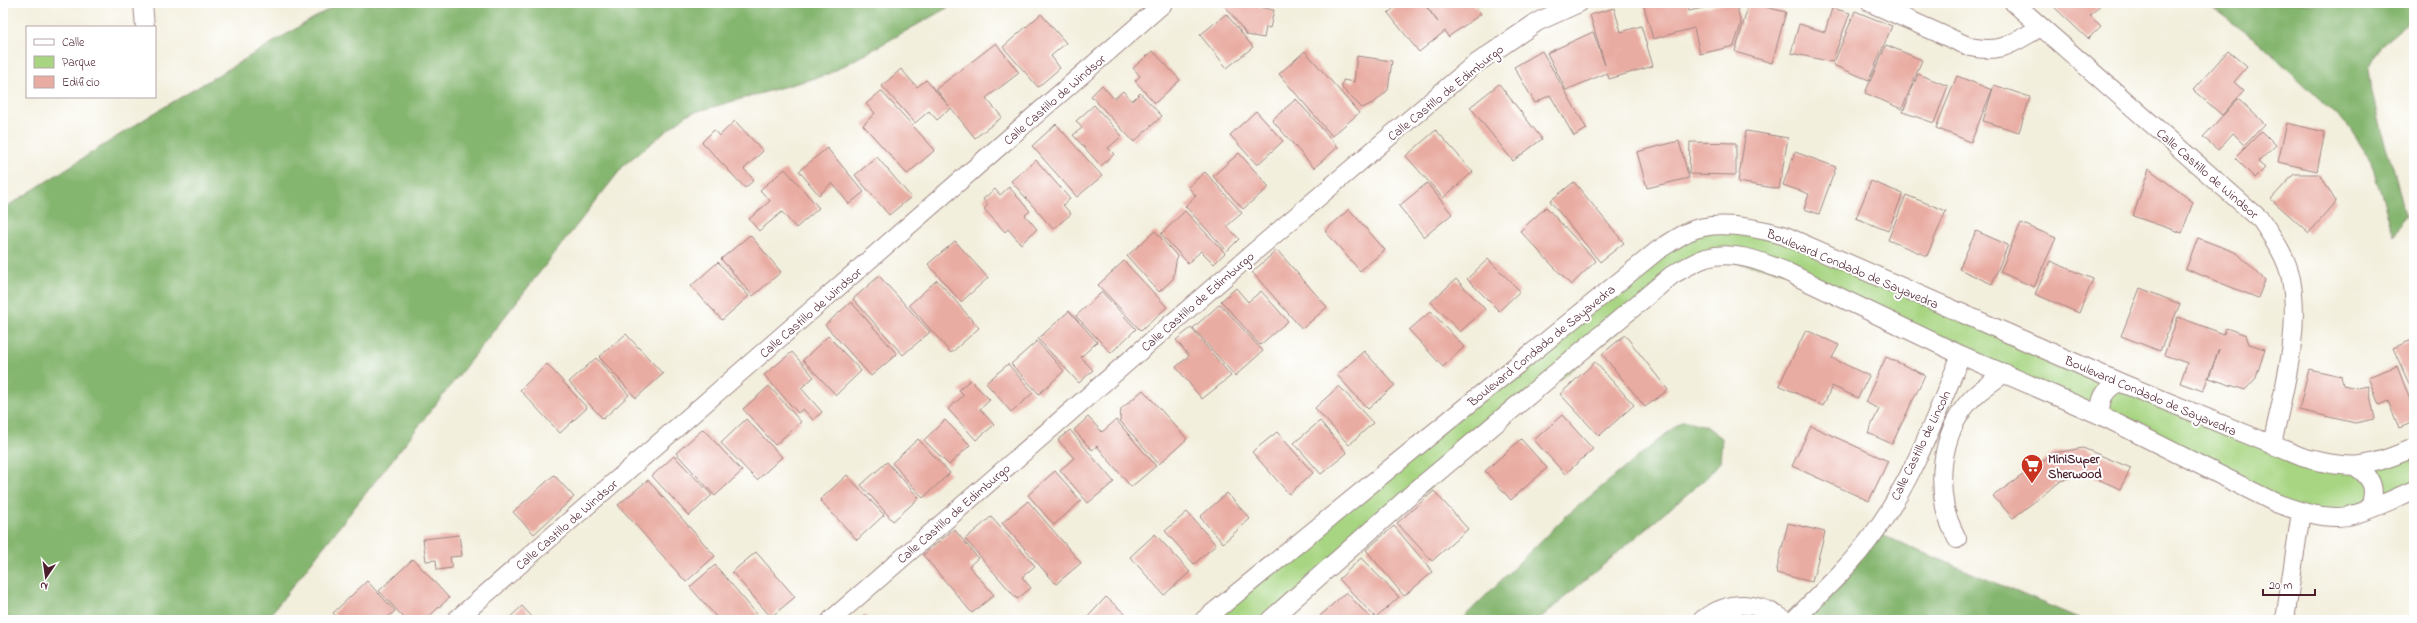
<svg xmlns="http://www.w3.org/2000/svg" width="2417" height="623" viewBox="0 0 2417 623" font-family="'Indie Flower',sans-serif">
<style>
.green{fill:#a7d582;stroke:#787a56}
.forest{fill:#85b670;stroke:#686a4e}
.building{fill:#e9aca2}
.lines{fill:none;stroke-linecap:round;stroke-linejoin:round}
.minor-casing{stroke:#9e8784;stroke-width:20}
.minor{stroke:#fff;stroke-width:18}
.labels{text-anchor:middle;stroke-width:4;stroke-linejoin:round;paint-order:stroke}
.street-label{font-size:13px;fill:#4a1f2b;stroke:#fff}
.poi-label{font-size:13px;font-weight:bold;fill:#4a1f2b;stroke:#fff;text-anchor:start}
</style>
<rect width="100%" height="100%" fill="#fff"/>
<filter id="ink" filterUnits="userSpaceOnUse"><feTurbulence type="fractalNoise" baseFrequency=".025" numOctaves="2"/><feDisplacementMap in="SourceGraphic" scale="8" xChannelSelector="R" yChannelSelector="G"/><feConvolveMatrix kernelMatrix="1 2 1 2 8 2 1 2 1" color-interpolation-filters="sRGB"/></filter>
<filter id="wash" filterUnits="userSpaceOnUse"><feTurbulence type="fractalNoise" baseFrequency=".012" numOctaves="4" result="noise"/><feDisplacementMap in="SourceGraphic" scale="16" xChannelSelector="R" yChannelSelector="G"/><feGaussianBlur stdDeviation="0.9" result="paint"/><feColorMatrix in="noise" values="0 0 0 0 0 0 0 0 0 0 0 0 0 0 0 0 0 1.4 0 .05"/><feComposite in="paint" operator="in"/></filter>
<g filter="url(#wash)">
<rect width="100%" height="100%" fill="#f3efdd"/>
<path class="green" d="M1751,226L2325,463L2414,448V490L2369,508L2301,512L1785,271L1706,258L1270,620H1204L1689,231Z"/>
<path class="forest" d="M339,3H956L829,74L688,114L625,164L266,620H3V209L151,115Z
M2206,3H2414V18L2381,45L2369,68L2372,92L2381,131L2395,174L2405,214L2394,236L2370,159L2348,126L2260,43Z
M1683,420L1706,426L1722,438L1720,462L1705,479L1538,620H1461L1565,517Z
M1875,532L2083,620H1794Z"/>
<g id="blocks">
<path class="building" d="M1223,3H1260L1259,7L1274,10L1270,28L1266,27L1264,38L1247,35Z
M1400,3H1423L1438,22L1424,3H1473L1481,14L1448,37L1445,31L1419,52L1388,13Z
M1643,3H1687L1689,11L1726,3H1736L1741,24L1734,46L1700,54L1694,28L1653,39Z
M1749,3L1786,12L1772,63L1735,52Z
M2058,3H2102L2090,16L2101,26L2088,39L2054,7Z
M1614,8L1621,32L1641,26L1653,66L1609,79L1607,73L1566,90L1547,53L1593,32L1605,65L1590,15Z
M1832,8L1850,13L1832,62L1791,53L1799,24L1825,32Z
M1855,11L1892,26L1869,80L1833,65Z
M1041,14L1066,43L1051,56L1060,68L1038,87L1003,47Z
M1226,14L1253,47L1227,68L1200,35Z
M996,43L1019,73L986,98L1002,117L975,138L951,108L937,120L929,111L915,123L882,86L901,69L917,87L926,80L949,106L936,89Z
M1886,45L1922,60L1902,109L1865,93Z
M1153,51L1180,80L1155,103L1135,81L1140,76L1133,68Z
M1305,51L1359,113L1332,136L1279,74Z
M1542,51L1587,129L1574,136L1550,95L1535,103L1514,67Z
M2228,51L2247,67L2234,82L2244,91L2222,115L2193,90Z
M1357,56L1392,61L1388,90L1375,102L1362,108L1342,88L1343,80L1354,82Z
M1918,74L1948,86L1934,123L1903,112Z
M1957,76L1992,90L1971,142L1936,128Z
M1499,84L1542,139L1513,161L1470,107Z
M1102,85L1114,99L1123,91L1132,101L1140,93L1162,116L1134,142L1091,96Z
M1994,85L2030,97L2019,132L1983,121Z
M881,91L935,150L907,174L863,125L875,113L866,104Z
M1296,99L1338,147L1314,168L1272,120Z
M2238,99L2265,124L2245,145L2233,133L2218,150L2203,137Z
M1094,105L1122,136L1108,148L1114,154L1101,166L1073,135L1082,128L1076,121Z
M1256,111L1283,141L1257,165L1230,135Z
M735,121L763,151L744,169L754,180L745,188L702,142L714,130L719,136Z
M2287,123L2325,132L2317,171L2278,162Z
M1056,124L1102,176L1077,197L1032,146Z
M1436,130L1473,172L1443,198L1406,156Z
M1746,131L1788,138L1779,189L1738,182Z
M2262,131L2276,145L2258,162L2265,168L2255,178L2235,158Z
M1679,141L1689,178L1647,188L1637,152Z
M1690,142L1736,143V175L1689,174Z
M827,148L864,192L849,204L832,183L819,195L799,171Z
M1795,152L1836,167L1819,214L1804,209L1809,194L1783,185Z
M1239,153L1269,187L1243,209L1213,176Z
M877,157L911,197L889,215L855,175Z
M1036,160L1070,199L1063,205L1071,214L1053,229L1011,181Z
M785,169L819,208L796,228L782,212L759,231L749,219L770,201L760,190Z
M2149,169L2193,202L2182,233L2133,216Z
M1205,172L1242,213L1227,226L1239,239L1227,251L1185,206L1196,196L1188,187Z
M2294,174H2320L2336,202L2309,233L2271,199Z
M1871,181L1903,194L1888,231L1856,218Z
M1574,182L1624,243L1600,262L1550,201Z
M1427,183L1452,214L1424,237L1399,206Z
M1009,187L1030,211L1025,215L1037,229L1021,244L1008,229L1005,232L984,209L988,205L983,199L995,189L1000,195Z
M1906,195L1946,211L1927,256L1888,240Z
M1546,207L1596,261L1571,285L1520,231Z
M1349,209L1385,250L1360,271L1325,231Z
M1185,211L1225,253L1214,264L1201,251L1188,263L1161,234Z
M2021,223L2056,238L2034,287L2000,272Z
M1155,231L1177,256L1173,279L1159,292L1127,256Z
M1976,231L2008,245L1992,284L1959,269Z
M750,235L781,272L753,296L721,259Z
M2198,238L2237,253L2265,280L2258,298L2186,269Z
M955,241L988,278L961,302L928,264Z
M1277,250L1327,307L1302,329L1252,272Z
M1488,259L1520,291L1499,311L1467,279Z
M1124,261L1167,307L1141,331L1098,285Z
M2050,261L2093,279L2079,313L2035,294Z
M718,262L749,296L722,320L691,286Z
M879,276L930,332L903,355L853,299Z
M1456,279L1485,309L1460,332L1431,302Z
M937,280L979,328L951,353L909,305Z
M1236,288L1248,302L1261,291L1288,321L1260,345L1221,301Z
M2140,288L2180,304L2160,351L2121,336Z
M1102,292L1136,329L1111,353L1076,316Z
M851,302L897,354L871,376L825,325Z
M1220,304L1263,351L1235,376L1193,328Z
M1069,311L1097,342L1081,357L1093,370L1079,383L1038,339Z
M1431,311L1464,347L1443,367L1409,330Z
M2178,317L2224,334L2226,328L2246,335L2249,344L2265,349L2256,378L2245,390L2209,378L2219,349L2203,391L2180,383L2187,363L2164,355Z
M1191,328L1231,376L1202,399L1176,367L1189,356L1176,340Z
M1806,330L1839,345L1832,358L1869,376L1858,398L1832,386L1823,406L1779,385Z
M626,334L663,374L636,398L599,357Z
M1625,335L1668,390L1645,407L1602,354Z
M828,336L861,371L836,395L803,360Z
M2414,339V384L2410,386L2393,348Z
M1037,341L1064,371L1039,394L1011,364Z
M1364,351L1395,385L1368,409L1337,375Z
M792,352L814,377L801,388L822,412L813,420L803,409L798,413L764,375Z
M1886,357L1925,375L1892,444L1868,433L1879,409L1865,402Z
M596,358L629,395L603,419L569,382Z
M1595,362L1634,405L1599,436L1560,394Z
M547,364L587,408L560,433L520,390Z
M1008,364L1033,393L1011,412L986,383Z
M2397,366L2414,410V422L2399,428L2388,401L2379,405L2368,377Z
M2309,369L2341,376L2343,385L2357,388L2368,386L2375,419L2355,423L2299,410Z
M970,380L990,400L980,409L994,425L976,440L948,409L964,395L959,390Z
M769,386L801,422L775,445L743,409Z
M1339,386L1373,423L1349,445L1315,408Z
M1143,390L1187,439L1159,464L1120,421L1121,409Z
M1562,415L1593,449L1565,474L1534,440Z
M1088,417L1102,432L1116,420L1156,466L1131,487L1097,446L1092,450L1074,430Z
M746,419L782,457L757,480L721,443Z
M945,420L970,445L949,465L924,440Z
M1320,421L1347,453L1321,474L1294,443Z
M1811,426L1888,461L1869,501L1792,466Z
M703,429L742,471L715,496L676,453Z
M1070,430L1114,482L1088,503L1060,470L1074,458L1058,440Z
M1277,432L1313,473L1289,494L1252,452Z
M918,439L950,473L923,498L892,463Z
M1521,439L1547,468L1511,500L1485,471Z
M2083,448L2131,468L2120,489L2084,473L2061,481L2013,518L1993,496L2054,453Z
M674,456L712,495L689,516L652,476Z
M887,462L919,498L893,521L861,485Z
M1055,471L1081,501L1054,525L1028,495Z
M554,475L574,497L534,534L513,512Z
M847,475L884,515L857,540L820,500Z
M648,480L715,556L686,582L618,505Z
M1434,491L1468,529L1432,561L1397,523Z
M1227,493L1250,519L1223,543L1200,517Z
M1028,501L1081,563L1056,584L1002,523Z
M1187,512L1216,545L1194,564L1165,531Z
M991,517L1035,566L1022,577L1031,588L1017,599L965,539Z
M1788,523L1825,532L1812,582L1776,573Z
M1394,526L1433,572L1404,596L1366,550Z
M954,529L978,558L969,566L994,595L972,613L923,555Z
M1155,534L1190,572L1164,595L1130,557Z
M459,535L462,556L450,557L452,568L437,570L436,560L426,561L423,539Z
M756,552L795,597L771,617L732,572Z
M1361,558L1399,597L1376,618L1339,579Z
M413,559L449,598L425,620H406L379,591Z
M715,565L762,620H719L690,587Z
M367,581L395,611L385,620H339L333,613Z
M1346,592L1372,620H1322L1319,617Z
M1106,597L1132,620H1085Z
M522,606L535,620H507Z
M865,615L869,620H859Z"/>
</g>
</g>
<g filter="url(#ink)">
<use href="#blocks" fill-opacity="0" stroke="#9e8784" stroke-width="1"/>
<g class="lines">
<g class="minor-casing">
<path id="minor" d="M143,3L145,27
M1871,3L1970,47C2003,54 2014,42 2041,27
M2014,3L2261,220C2273,238 2287,257 2291,279C2301,334 2283,391 2272,445
M2100,415C2100,398 2104,390 2119,382
M2356,467C2373,478 2377,490 2369,508
M1957,539C1953,530 1947,519 1945,508C1937,467 1946,419 1980,391C1988,385 1996,379 2005,373
M456,620L1164,3
M831,620L1247,258L1471,67L1537,22L1579,3
M1204,620L1658,250C1668,244 1678,237 1688,232C1714,219 1757,228 1783,235L2119,382L2302,457C2353,471 2365,468 2414,448
M1270,620L1413,493L1672,275C1683,269 1694,262 1706,258C1733,250 1760,261 1785,271L1961,355L2100,415L2276,503C2298,511 2324,520 2348,516C2370,511 2393,499 2414,490
M1702,620C1731,599 1756,601 1785,620
M1794,620C1822,592 1851,565 1874,533C1913,480 1936,415 1961,355
M2285,620L2301,512"/>
</g>
<use href="#minor" class="minor"/>
</g>
</g>
<defs>
<g id="supermarket-pin" transform="scale(1.15)"><path d="M0 17L-7.5 6A9.5 9.5 0 1 1 7.5 6Z" fill="#c8321e" stroke="#fff"/><path d="M-6-5.5h2.5l.6 2H6L4.5 2H-2.5L-4.4-4H-6ZM-1.5 3.2a1.3 1.3 0 1 0 .1 0ZM3 3.2a1.3 1.3 0 1 0 .1 0Z" fill="#fff"/></g>
</defs>
<g fill-rule="evenodd">
<use href="#supermarket-pin" x="2032" y="465"/>
</g>
<g class="labels">
<g class="street-label">
<text transform="translate(1445 92) rotate(-39)" y="5">Calle Castillo de Edimburgo</text>
<text transform="translate(1054 99) rotate(-41)" y="5">Calle Castillo de Windsor</text>
<text transform="translate(2208 173) rotate(41)" y="5">Calle Castillo de Windsor</text>
<text transform="translate(1853 268) rotate(23)" y="5">Boulevard Condado de Sayavedra</text>
<text transform="translate(1197 301) rotate(-41)" y="5">Calle Castillo de Edimburgo</text>
<text transform="translate(810 312) rotate(-41)" y="5">Calle Castillo de Windsor</text>
<text transform="translate(1541 345) rotate(-39)" y="5">Boulevard Condado de Sayavedra</text>
<text transform="translate(2151 395) rotate(23)" y="5">Boulevard Condado de Sayavedra</text>
<text transform="translate(1920 445) rotate(-64)" y="5">Calle Castillo de Lincoln</text>
<text transform="translate(953 513) rotate(-41)" y="5">Calle Castillo de Edimburgo</text>
<text transform="translate(566 524) rotate(-41)" y="5">Calle Castillo de Windsor</text>
</g>
<g class="poi-label">
<text x="2048" y="463">MiniSuper<tspan x="2048" dy="15">Sherwood</tspan></text>
</g>
</g>
<rect width="2417" height="623" fill="none" stroke="#fff" stroke-width="16"/>
<rect x="26" y="26" width="130" height="72" fill="#ffffff" stroke="#b7a5aa"/>
<rect x="34" y="39" width="20" height="6" fill="#ffffff" stroke="#b7a5aa"/>
<text x="62" y="46" font-size="12" fill="#4a1f2b">Calle</text>
<rect x="34" y="56" width="20" height="12" fill="#a7d582" stroke="#b7a5aa"/>
<text x="62" y="66" font-size="12" fill="#4a1f2b">Parque</text>
<rect x="34" y="76" width="20" height="12" fill="#e9aca2" stroke="#b7a5aa"/>
<text x="62" y="86" font-size="12" fill="#4a1f2b">Edificio</text>
<g transform="translate(46 577) rotate(193)" stroke="#ffffff" stroke-width="3" paint-order="stroke">
<path d="M0-3L7 15L0 10L-7 15Z" fill="#4a1f2b"/>
<text y="-6" font-size="11" font-weight="bold" text-anchor="middle" fill="#4a1f2b">N</text>
</g>
<path d="M2263 589v6h52v-6" fill="none" stroke="#4a1f2b" stroke-width="2"/>
<text x="2269" y="589" font-size="12" fill="#4a1f2b" stroke="#ffffff" stroke-width="3" paint-order="stroke">20 m</text>
</svg>
